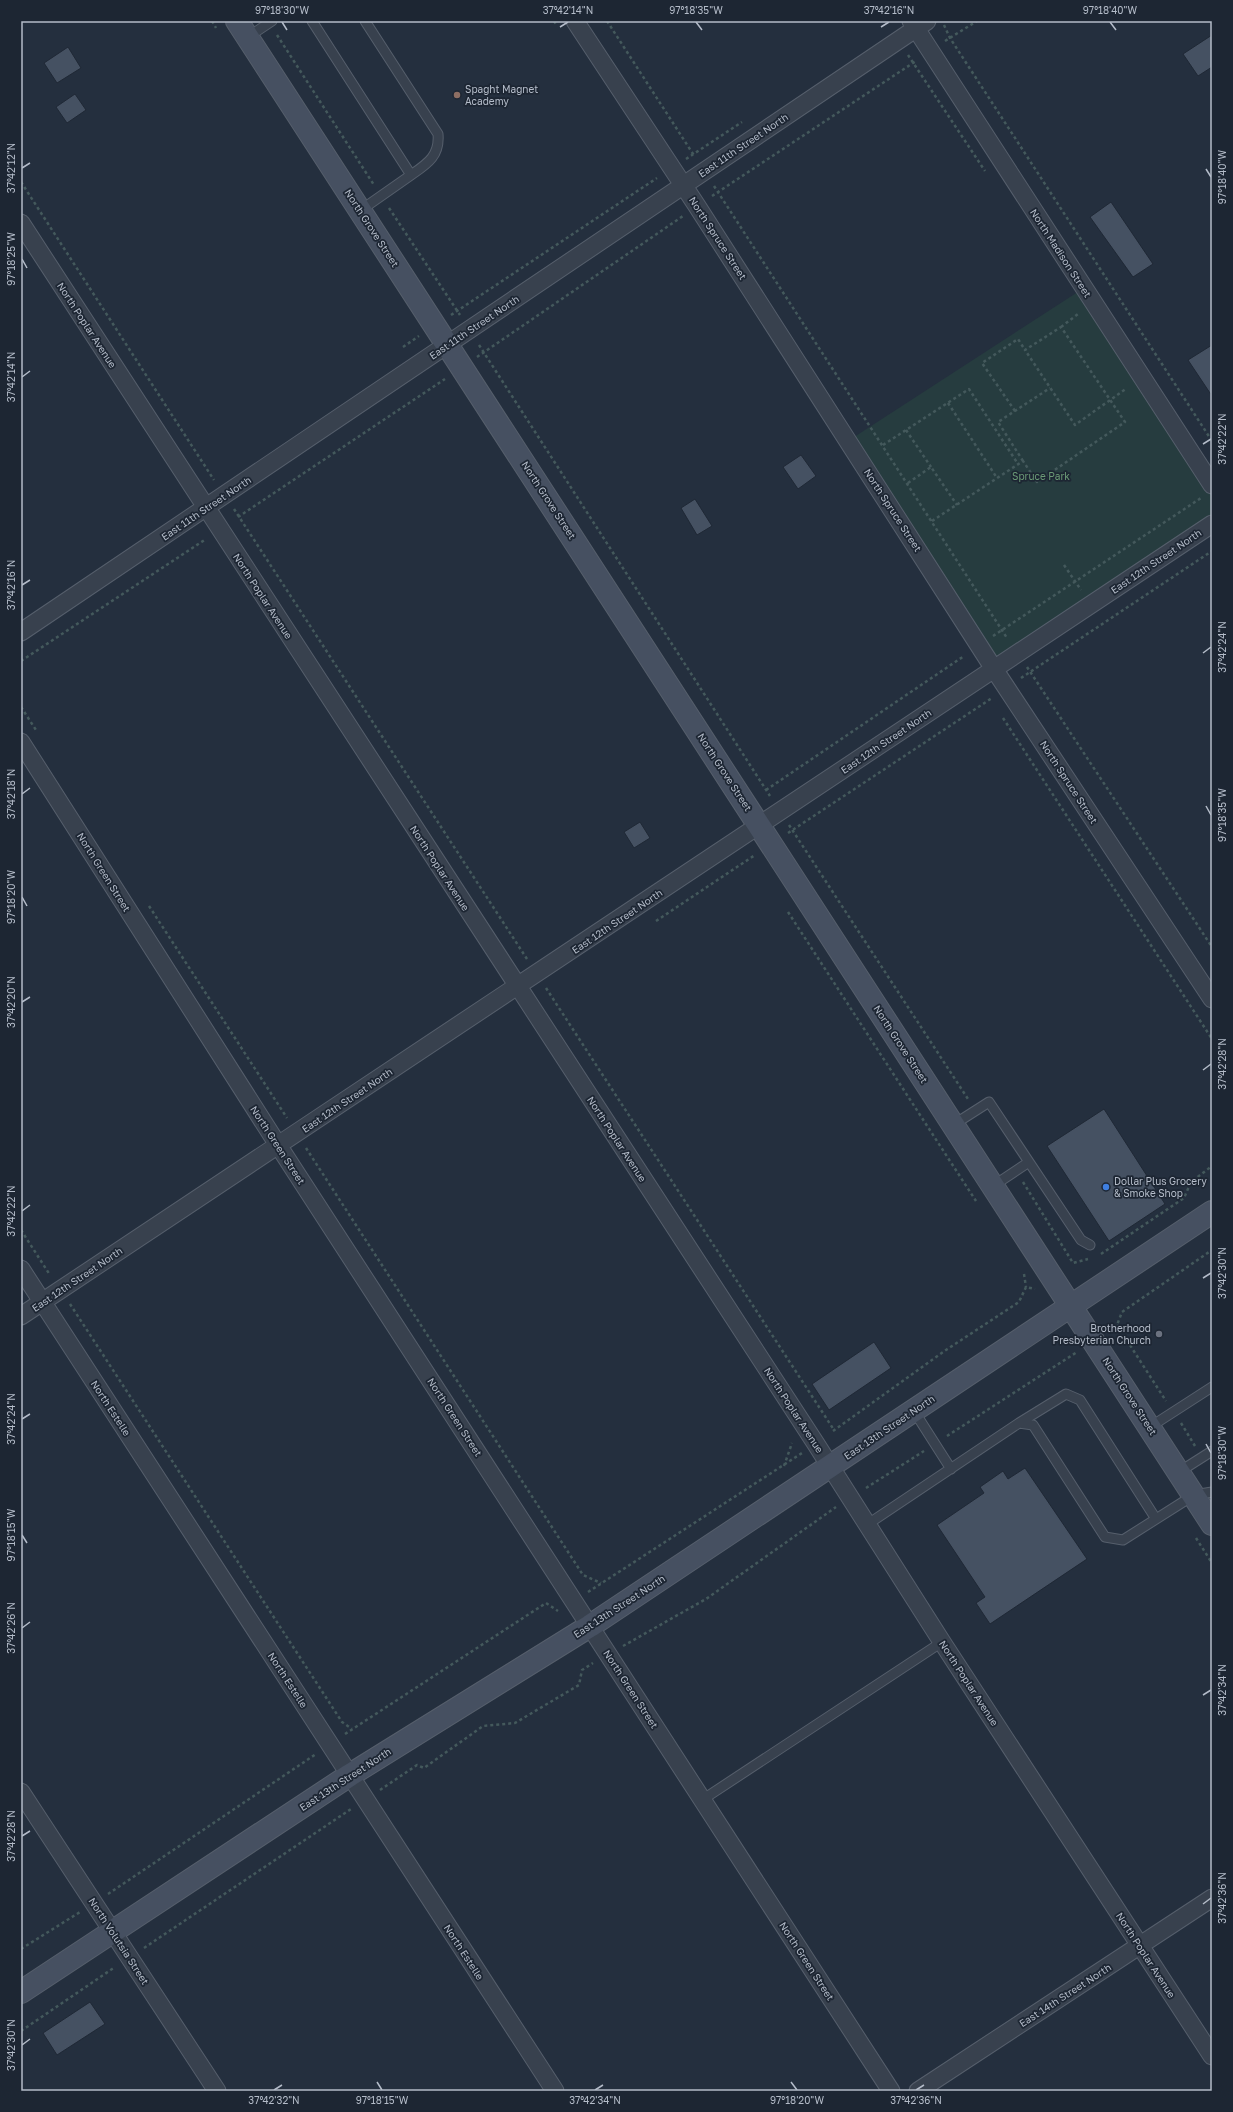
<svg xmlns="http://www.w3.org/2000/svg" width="1233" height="2112" viewBox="0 0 1233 2112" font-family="'Golos Text',sans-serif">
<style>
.green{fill:#263c3f}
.building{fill:#455162;stroke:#1f2835}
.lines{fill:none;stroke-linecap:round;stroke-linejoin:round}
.lane-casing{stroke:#565f6c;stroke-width:11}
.street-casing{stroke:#565f6c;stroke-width:19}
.secondary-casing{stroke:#565f6c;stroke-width:24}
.path{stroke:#44595c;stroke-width:2.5;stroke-dasharray:3 3;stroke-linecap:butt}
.lane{stroke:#38414e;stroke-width:9}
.street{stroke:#38414e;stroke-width:17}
.secondary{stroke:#465061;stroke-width:22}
.ticks{fill:none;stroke:#b4bcc9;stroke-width:1.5}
.education-dot{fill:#8d6e63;stroke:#1d2633;stroke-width:1.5}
.shop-dot{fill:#3f7fe0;stroke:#1d2633;stroke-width:1.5}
.worship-dot{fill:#6b7280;stroke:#1d2633;stroke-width:1.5}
.labels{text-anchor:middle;stroke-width:3.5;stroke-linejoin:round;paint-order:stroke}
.poi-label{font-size:10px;fill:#b4bcc9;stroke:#1d2633;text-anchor:start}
.street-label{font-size:10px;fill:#b4bcc9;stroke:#1d2633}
.park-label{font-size:10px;fill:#6b9a76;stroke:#1d2633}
.neatline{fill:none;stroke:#b4bcc9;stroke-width:1.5}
.ticks-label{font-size:10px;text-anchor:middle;fill:#b4bcc9}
</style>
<rect width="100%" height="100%" fill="#242f3e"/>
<path class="green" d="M1084,288L1212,485V524L994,669L848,441Z"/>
<path class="building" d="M1212,35V67L1198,76L1183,54Z
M68,47L81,68L57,83L44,63Z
M75,94L86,110L67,123L56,107Z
M1111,202L1153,264L1133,277L1090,217Z
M1212,345V396L1188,360Z
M801,455L816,476L798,489L783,467Z
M695,499L712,526L697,535L681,508Z
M640,822L650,838L634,848L624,832Z
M1104,1109L1165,1204L1109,1241L1047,1146Z
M874,1342L891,1368L829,1410L812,1384Z
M1025,1468L1087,1559L990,1624L976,1603L985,1597L937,1525L984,1493L980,1487L1003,1471L1008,1479Z
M90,2002L105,2024L57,2055L43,2033Z"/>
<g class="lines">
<g class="lane-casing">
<path id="lane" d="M312,21L411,175L361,210
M365,21L438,134C440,156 427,164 411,175
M248,37L272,21
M953,1125L989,1102L1081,1240L1090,1245
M993,1186L1029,1162
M914,1411L951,1469
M1019,1423L1066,1394L1080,1400L1156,1519
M1150,1427L1212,1387
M1179,1472L1212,1451
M868,1524L1019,1423L1033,1425L1105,1537L1123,1540L1194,1495L1212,1492
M702,1800L942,1642"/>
</g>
<g class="street-casing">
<path id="street" d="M575,21L697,206L994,669L1212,999
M911,21L1212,485
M21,223L816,1444L942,1642L1212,2056
M21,632L927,21
M21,742L278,1145L891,2091
M21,1269L555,2091
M21,1316L1212,524
M21,1792L217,2091
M918,2091L1212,1898"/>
</g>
<g class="secondary-casing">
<path id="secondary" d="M237,21L1212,1524
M21,1992L350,1775L590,1626L1212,1212"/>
</g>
<path class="path" d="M212,21L216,28
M554,21L557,26
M607,21L695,157
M944,25L950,38L1212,441
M277,35L374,185
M945,41L977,21
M908,55L985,171
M686,159L742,122
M21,182L214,480
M714,186L1007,638
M712,196L916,61
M389,208L460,315
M451,315L657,178
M1061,327L1078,314
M479,345L770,796
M403,347L419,336
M477,357L683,216
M948,403L997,478
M1015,411L982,363L1018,339L1025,350
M906,430L931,467
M883,445L969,389L1018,464
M1023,461L998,422L1050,388
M908,483L931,467L957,505
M234,509L527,959
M238,517L445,379
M932,521L1023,461L1037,482L1125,422L1061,327L1025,350L1075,425L1127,388
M1064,565L1081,590
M993,636L1201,498
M21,661L206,539
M1027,667L1212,947
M1021,678L1212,551
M21,707L36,730
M1003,718L1212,1039
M766,790L964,656
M789,825L968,1099
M788,833L992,698
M149,906L287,1118
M788,912L976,1201
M656,921L755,855
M546,988L834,1430
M306,1148L583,1575L601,1583
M1023,1182L1073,1263L1088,1259
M21,1230L50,1275
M1101,1254L1184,1198L1191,1182L1212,1166
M1024,1274L1026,1287
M70,1304L342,1722L352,1729
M1117,1325L1166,1401
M1109,1331L1117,1325L1122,1312L1212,1250
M1181,1423L1195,1446
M833,1431L946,1350L1019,1302L1026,1287L1035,1289
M947,1436L1077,1352
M784,1466L792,1443
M866,1488L924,1451
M1196,1538L1212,1563
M588,1592L802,1453
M623,1646L706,1599L836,1507
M345,1734L546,1603L558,1611
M380,1790L417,1765L424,1768L483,1726L515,1723L579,1685L582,1670L593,1663
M108,1894L316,1754
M144,1948L351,1809
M21,1949L80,1912
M21,2031L115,1967"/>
<use href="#lane" class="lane"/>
<use href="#street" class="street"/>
<use href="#secondary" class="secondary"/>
</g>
<path class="ticks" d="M282,22L287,30M696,22L702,30M1110,22L1116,30M560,27L568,22M881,27L889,22M22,168L30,163M1206,169L1211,177M22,259L27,268M22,377L30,371M1203,444L1211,439M22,585L30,580M1203,653L1211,647M22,794L30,788M1206,806L1211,815M22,897L27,906M22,1002L30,997M1203,1070L1211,1064M22,1211L30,1205M1203,1278L1211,1273M22,1419L30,1414M1206,1444L1211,1453M22,1535L27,1543M22,1628L30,1622M1203,1695L1211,1690M22,1836L30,1831M1203,1904L1211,1898M22,2045L30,2039M377,2082L382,2090M791,2082L797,2090M274,2090L282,2085M595,2090L603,2085M916,2090L924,2085"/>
<circle class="education-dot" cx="457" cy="95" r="4"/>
<circle class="shop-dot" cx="1106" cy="1187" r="4"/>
<circle class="worship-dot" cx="1159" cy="1334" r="4"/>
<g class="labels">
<g class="poi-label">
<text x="465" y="93">Spaght Magnet<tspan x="465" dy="12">Academy</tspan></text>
<text x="1114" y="1185">Dollar Plus Grocery<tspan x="1114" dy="12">&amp; Smoke Shop</tspan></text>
<text x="1151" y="1332" text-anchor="end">Brotherhood<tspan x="1151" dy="12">Presbyterian Church</tspan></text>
</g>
<g class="street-label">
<text transform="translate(743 145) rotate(-34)" y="4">East 11th Street North</text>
<text transform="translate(372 228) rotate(57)" y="4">North Grove Street</text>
<text transform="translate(718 238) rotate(57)" y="4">North Spruce Street</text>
<text transform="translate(1061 253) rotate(57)" y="4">North Madison Street</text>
<text transform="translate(87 325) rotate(57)" y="4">North Poplar Avenue</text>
<text transform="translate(474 327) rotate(-34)" y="4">East 11th Street North</text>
<text transform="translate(549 500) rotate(57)" y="4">North Grove Street</text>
<text transform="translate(206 508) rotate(-34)" y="4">East 11th Street North</text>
<text transform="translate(893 510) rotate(57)" y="4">North Spruce Street</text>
<text transform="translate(1156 561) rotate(-34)" y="4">East 12th Street North</text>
<text transform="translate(263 596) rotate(57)" y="4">North Poplar Avenue</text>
<text transform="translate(886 741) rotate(-34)" y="4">East 12th Street North</text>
<text transform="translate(725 772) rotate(57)" y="4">North Grove Street</text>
<text transform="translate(1069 782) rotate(57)" y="4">North Spruce Street</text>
<text transform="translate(440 868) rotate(57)" y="4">North Poplar Avenue</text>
<text transform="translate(104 872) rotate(58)" y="4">North Green Street</text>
<text transform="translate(617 921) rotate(-34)" y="4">East 12th Street North</text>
<text transform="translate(901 1044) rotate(57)" y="4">North Grove Street</text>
<text transform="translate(347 1100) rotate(-34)" y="4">East 12th Street North</text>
<text transform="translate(617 1139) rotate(57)" y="4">North Poplar Avenue</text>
<text transform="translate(278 1145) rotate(57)" y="4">North Green Street</text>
<text transform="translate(77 1279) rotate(-34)" y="4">East 12th Street North</text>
<text transform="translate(1130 1396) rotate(57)" y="4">North Grove Street</text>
<text transform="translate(111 1408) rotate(57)" y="4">North Estelle</text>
<text transform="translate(794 1410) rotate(57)" y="4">North Poplar Avenue</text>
<text transform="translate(455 1417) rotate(57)" y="4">North Green Street</text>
<text transform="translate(889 1427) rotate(-34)" y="4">East 13th Street North</text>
<text transform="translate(619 1606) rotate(-33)" y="4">East 13th Street North</text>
<text transform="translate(288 1680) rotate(57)" y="4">North Estelle</text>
<text transform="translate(969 1683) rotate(57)" y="4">North Poplar Avenue</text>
<text transform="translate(631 1689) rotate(57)" y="4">North Green Street</text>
<text transform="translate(345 1779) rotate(-33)" y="4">East 13th Street North</text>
<text transform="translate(119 1941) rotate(57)" y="4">North Volutsia Street</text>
<text transform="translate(464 1952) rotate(57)" y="4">North Estelle</text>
<text transform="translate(1146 1955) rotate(57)" y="4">North Poplar Avenue</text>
<text transform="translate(807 1961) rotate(57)" y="4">North Green Street</text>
<text transform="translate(1065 1995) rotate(-33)" y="4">East 14th Street North</text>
</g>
<g class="park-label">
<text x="1041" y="480">Spruce Park</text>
</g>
</g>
<rect width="1233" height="2112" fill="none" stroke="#1d2633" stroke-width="44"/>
<rect x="22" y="22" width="1189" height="2068" class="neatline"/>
<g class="ticks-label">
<text x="282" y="14">97°18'30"W</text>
<text x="568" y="14">37°42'14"N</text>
<text x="696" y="14">97°18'35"W</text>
<text x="889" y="14">37°42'16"N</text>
<text x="1110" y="14">97°18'40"W</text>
<text transform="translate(11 168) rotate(-90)" y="4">37°42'12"N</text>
<text transform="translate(1222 177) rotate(-90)" y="4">97°18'40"W</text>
<text transform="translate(11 259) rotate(-90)" y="4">97°18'25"W</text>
<text transform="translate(11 377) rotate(-90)" y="4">37°42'14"N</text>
<text transform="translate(1222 439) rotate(-90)" y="4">37°42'22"N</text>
<text transform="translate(11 585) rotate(-90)" y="4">37°42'16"N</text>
<text transform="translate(1222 647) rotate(-90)" y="4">37°42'24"N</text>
<text transform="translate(11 794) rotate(-90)" y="4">37°42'18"N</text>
<text transform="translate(1222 815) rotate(-90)" y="4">97°18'35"W</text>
<text transform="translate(11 897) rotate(-90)" y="4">97°18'20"W</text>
<text transform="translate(11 1002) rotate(-90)" y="4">37°42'20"N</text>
<text transform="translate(1222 1064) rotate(-90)" y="4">37°42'28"N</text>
<text transform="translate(11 1211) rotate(-90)" y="4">37°42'22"N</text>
<text transform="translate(1222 1273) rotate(-90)" y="4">37°42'30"N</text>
<text transform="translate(11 1419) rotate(-90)" y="4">37°42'24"N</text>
<text transform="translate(1222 1453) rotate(-90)" y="4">97°18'30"W</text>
<text transform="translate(11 1535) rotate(-90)" y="4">97°18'15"W</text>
<text transform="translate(11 1628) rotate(-90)" y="4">37°42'26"N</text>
<text transform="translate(1222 1690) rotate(-90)" y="4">37°42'34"N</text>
<text transform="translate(11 1836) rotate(-90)" y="4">37°42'28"N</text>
<text transform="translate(1222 1898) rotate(-90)" y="4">37°42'36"N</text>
<text transform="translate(11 2045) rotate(-90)" y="4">37°42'30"N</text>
<text x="274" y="2104">37°42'32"N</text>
<text x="382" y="2104">97°18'15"W</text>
<text x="595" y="2104">37°42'34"N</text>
<text x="797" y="2104">97°18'20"W</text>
<text x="916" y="2104">37°42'36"N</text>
</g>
</svg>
